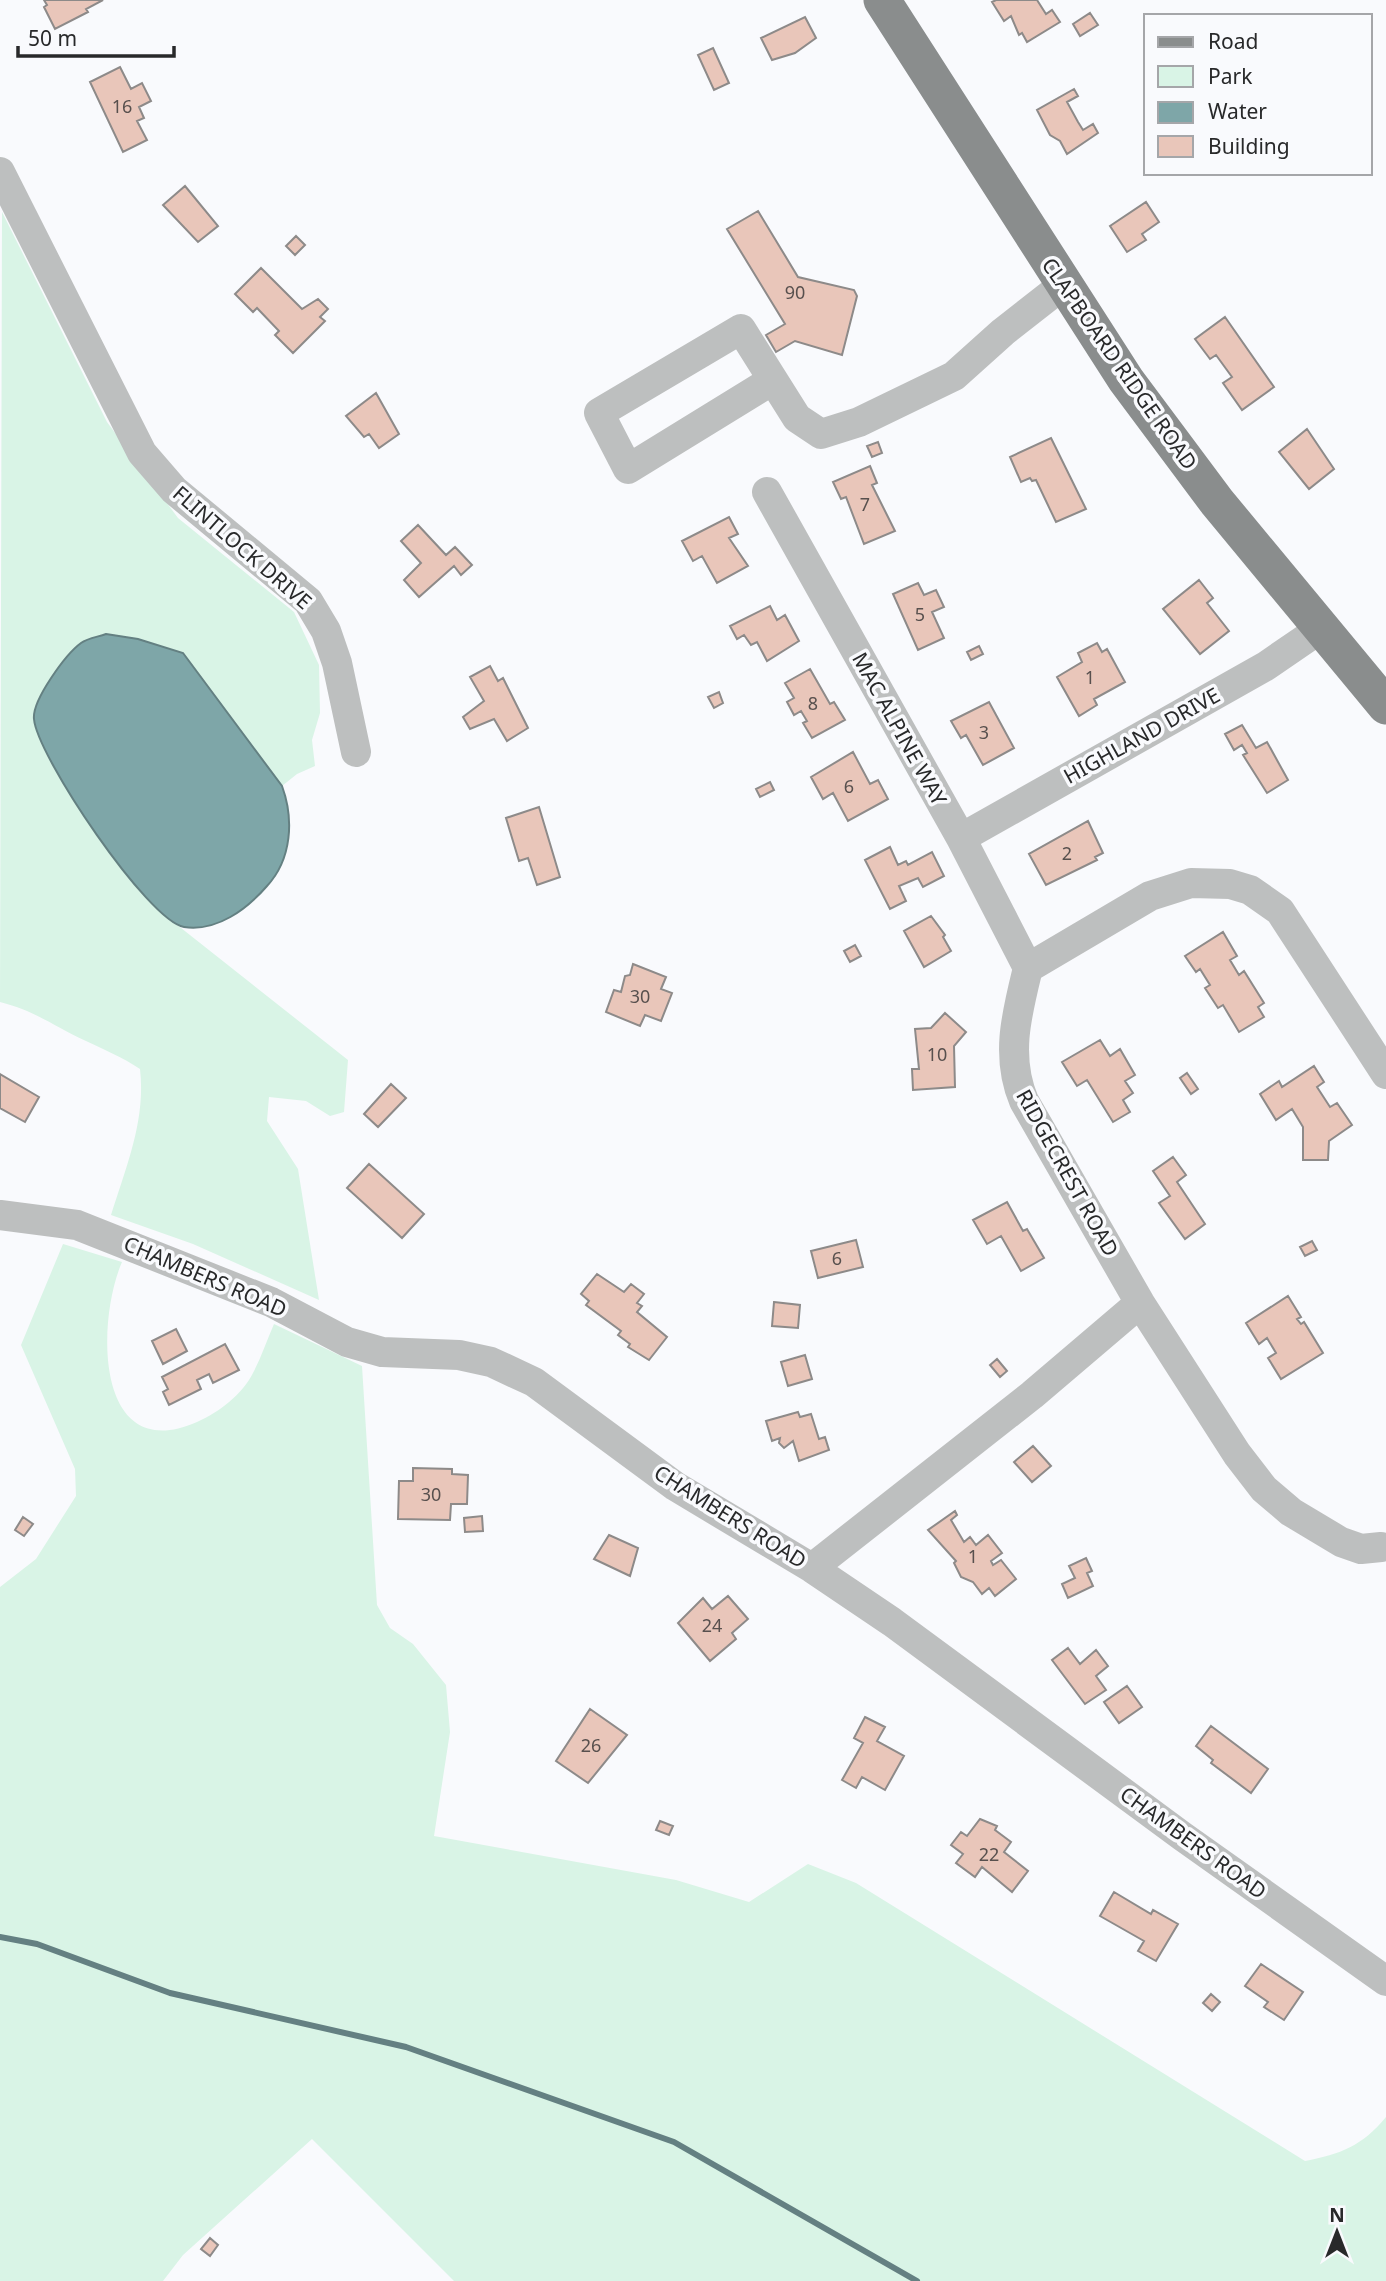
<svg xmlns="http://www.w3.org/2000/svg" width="1386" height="2281" viewBox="0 0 1386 2281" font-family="'Noto Sans',sans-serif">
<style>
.green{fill:#d9f4e6}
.water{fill:#7ea6a8;stroke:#648082;stroke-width:2}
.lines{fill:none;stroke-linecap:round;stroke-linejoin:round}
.stream{stroke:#648082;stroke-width:6}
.building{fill:#e9c6ba;stroke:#8d8a89;stroke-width:2}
.minor{stroke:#bdbfbf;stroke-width:30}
.major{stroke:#8a8d8d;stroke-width:37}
.labels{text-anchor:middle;stroke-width:7;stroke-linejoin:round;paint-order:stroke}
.number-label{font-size:18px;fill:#58504e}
.street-label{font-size:21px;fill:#28292a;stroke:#f9fafd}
</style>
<rect width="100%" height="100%" fill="#f9fafd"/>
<path class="green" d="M2,212L107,422L178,518L294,612L319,665L320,713L312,740L315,766L297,774L282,786L183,653L138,639L106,634L147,896L176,924L348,1060L344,1112L330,1116L306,1101L269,1097L267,1121L298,1169L319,1300L193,1244L111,1215C126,1167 146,1120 140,1069C122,1057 105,1050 86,1041C53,1026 36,1011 0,1002Z
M63,1244L122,1262C96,1322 95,1467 197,1422C219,1412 242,1395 253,1373C261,1358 267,1340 274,1324L362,1366L377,1605L390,1628L413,1644L446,1685L450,1732L434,1836L676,1880L749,1902L808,1864L856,1883L1305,2161C1341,2154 1362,2146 1386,2117V2281H454L312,2139L183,2255L163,2281H0V1587L36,1559L76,1496L75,1469L21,1345Z"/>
<path class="water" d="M106,634L138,639L183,653L282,786C294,819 292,859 267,886C247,909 217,932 184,927C148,921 37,756 34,719C32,700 66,654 81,643C88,638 98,637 106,634Z"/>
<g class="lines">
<path class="stream" d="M0,1937L37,1944L170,1993L406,2047L674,2142L917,2281"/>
</g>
<path class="building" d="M44,0H103L86,9L88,12L55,29L44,7L47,5Z
M996,0H1037L1046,14L1052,10L1060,22L1027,42L1022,33L1019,35L1011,16L1004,21L992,2Z
M1090,13L1098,25L1080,36L1073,24Z
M805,17L816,38L795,53L772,60L761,38Z
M713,48L729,83L714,90L698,55Z
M120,67L131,89L142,83L151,101L139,107L144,118L137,121L147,140L123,152L90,82Z
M1074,89L1078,96L1067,102L1078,122L1083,130L1093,124L1098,133L1067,154L1060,141L1050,135L1037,110Z
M185,186L218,226L198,242L163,205Z
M1146,202L1159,222L1142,234L1146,240L1127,252L1110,226Z
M758,211L798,277L854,290L857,296L842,355L795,341L776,352L766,335L785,324L727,229Z
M296,236L305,245L295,255L286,246Z
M261,268L302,309L318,299L328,309L320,317L325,321L293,353L275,335L279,331L257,308L253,312L235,294Z
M1225,317L1274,387L1242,410L1223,383L1232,377L1216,355L1210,359L1195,339Z
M376,393L399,434L379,448L369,434L364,437L346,416Z
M1307,429L1334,469L1309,489L1279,452Z
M1051,438L1086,509L1056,522L1036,480L1032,481L1030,478L1021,482L1010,457Z
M878,442L882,453L872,457L867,446Z
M870,466L877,483L872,485L895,531L864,544L846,497L841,499L833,482Z
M729,517L738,534L729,538L748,566L717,583L702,556L693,561L682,541Z
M418,525L446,555L455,547L472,565L461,575L454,566L419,597L404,580L421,563L401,541Z
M1199,580L1213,598L1207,603L1229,631L1200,654L1163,609Z
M918,583L924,595L936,590L944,607L932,612L944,638L918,650L893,594Z
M770,606L777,620L785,615L799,641L767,661L757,642L751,645L744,635L737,639L730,626Z
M1097,643L1102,652L1107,649L1125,682L1094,699L1097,705L1079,716L1057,677L1082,662L1078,653Z
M979,646L983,654L971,660L967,652Z
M490,666L498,681L503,678L528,728L507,741L494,719L470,729L463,717L484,701L470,677Z
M810,669L830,704L834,702L845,720L812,738L803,723L807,721L801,711L794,715L787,702L794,698L785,683Z
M719,692L723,703L714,708L708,697Z
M989,702L1014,748L983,765L966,735L961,738L951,721Z
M1242,725L1256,748L1267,742L1288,780L1267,793L1243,755L1247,753L1242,745L1234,750L1225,734Z
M853,752L870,784L878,780L888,799L848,821L833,793L823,799L811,777Z
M770,782L774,790L760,797L756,789Z
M539,807L560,877L537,885L528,858L519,861L506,818Z
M1088,821L1103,853L1095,857L1097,860L1046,885L1029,854Z
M890,847L898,865L906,861L908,865L932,852L944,876L923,887L918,878L899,886L906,901L890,909L865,860Z
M931,916L945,935L943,937L951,951L924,967L904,931Z
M1223,932L1237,956L1230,960L1239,975L1244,971L1264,1003L1258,1007L1264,1017L1239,1032L1223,1005L1218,1008L1205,988L1210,985L1200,969L1196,972L1185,956Z
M855,945L861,956L850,962L844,951Z
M633,964L666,977L661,989L672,993L661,1021L645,1015L640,1026L606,1012L614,990L621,992L625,976L630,975Z
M945,1013L966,1032L954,1046L955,1087L913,1090L912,1069H919L915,1029L931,1028Z
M1100,1040L1110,1056L1120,1049L1135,1075L1125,1081L1133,1093L1123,1100L1130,1112L1113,1122L1087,1080L1077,1086L1062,1062Z
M1314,1066L1324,1082L1317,1087L1330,1107L1337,1103L1352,1125L1329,1141L1328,1160H1303V1127L1292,1109L1276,1120L1260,1094L1279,1081L1282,1087Z
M1187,1073L1198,1089L1191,1094L1180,1078Z
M0,1074L39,1097L25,1122L0,1108Z
M391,1084L406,1098L378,1127L364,1114Z
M1173,1157L1186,1175L1177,1182L1205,1224L1185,1239L1159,1203L1170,1196L1153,1171Z
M369,1164L424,1214L402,1238L347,1188Z
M1007,1202L1023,1231L1027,1229L1044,1258L1021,1271L1001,1236L987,1244L973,1220Z
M856,1240L863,1267L818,1278L811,1251Z
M1312,1241L1317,1250L1305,1256L1300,1247Z
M597,1274L624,1292L631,1284L644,1294L637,1303L642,1306L637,1312L667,1337L649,1360L628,1347L630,1344L618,1335L621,1331L586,1305L589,1301L581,1294Z
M1288,1296L1301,1317L1297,1319L1301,1324L1304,1322L1323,1353L1281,1379L1268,1358L1276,1353L1267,1338L1259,1344L1246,1323Z
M774,1302L800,1305L798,1328L772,1326Z
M176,1329L187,1351L163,1364L152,1341Z
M225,1344L239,1370L213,1383L209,1374L197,1380L201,1389L169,1405L163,1392L168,1389L162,1377Z
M805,1355L812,1379L788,1386L781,1362Z
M997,1359L1007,1371L1000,1377L990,1365Z
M798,1412L800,1417L811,1414L819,1439L825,1437L829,1450L799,1461L793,1441L784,1448L779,1443L780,1438L772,1441L766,1421Z
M1033,1446L1051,1466L1032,1482L1014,1462Z
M413,1468L452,1469V1474L468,1475L467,1504H451L450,1520L398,1519L399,1481H413Z
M955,1511L957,1515L951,1520L964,1542L970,1537L976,1545L988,1535L1002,1553L991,1561L993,1565L1001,1560L1016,1579L995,1596L989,1588L982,1594L973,1582L961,1577L954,1563L956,1561L928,1530Z
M482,1516L483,1531L465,1532L464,1518Z
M23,1517L33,1524L24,1536L15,1530Z
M609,1535L638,1548L630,1576L594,1559Z
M1086,1558L1092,1571L1087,1573L1093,1586L1068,1598L1062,1584L1075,1578L1069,1566Z
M728,1596L748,1619L732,1633L736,1639L710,1661L678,1623L703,1598L712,1609Z
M1068,1648L1080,1664L1096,1650L1108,1666L1096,1676L1106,1690L1085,1704L1052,1660Z
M1127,1686L1142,1707L1119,1723L1104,1702Z
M590,1709L627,1735L588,1783L556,1761Z
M865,1717L885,1727L877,1741L904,1756L885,1790L862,1777L856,1788L842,1780L863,1743L854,1738Z
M1211,1726L1268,1769L1251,1793L1211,1763L1213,1760L1196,1746Z
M980,1819L997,1826L995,1830L1011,1842L1004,1852L1028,1871L1012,1892L982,1867L975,1877L956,1863L963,1854L951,1845L961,1832L967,1836Z
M660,1821L673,1826L669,1835L656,1830Z
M1114,1892L1151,1914L1153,1910L1178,1924L1156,1961L1138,1951L1144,1941L1100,1916Z
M1261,1964L1303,1992L1284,2020L1264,2007L1268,2002L1245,1986Z
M1211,1994L1220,2002L1212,2011L1203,2003Z
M210,2238L218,2245L210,2256L201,2249Z"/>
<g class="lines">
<path class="minor" d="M0,172L142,453L174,490L308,601L326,631L337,663L356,752
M771,381L628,469L599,413L741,329L797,418L821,434L859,422L954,376L1003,332L1063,285
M767,492L961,838L1028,968
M961,838L1266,666L1320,629
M0,1215L77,1225L271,1302L347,1342L382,1352L459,1355L491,1362L534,1382L675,1486L812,1568L892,1622L1182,1836L1386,1981
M1381,1547L1361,1549L1341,1542L1291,1512L1264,1489L1237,1454L1140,1303L1024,1101C1005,1056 1017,1013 1028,968L1150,896L1191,883L1230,884L1250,890L1280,911L1386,1074
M812,1568L1032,1395L1140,1303"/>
<path class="major" d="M882,0L1126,380L1217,502L1386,706"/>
</g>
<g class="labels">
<g class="number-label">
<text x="122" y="113">16</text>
<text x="795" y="299">90</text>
<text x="865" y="511">7</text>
<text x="920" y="621">5</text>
<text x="1090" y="684">1</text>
<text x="813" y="710">8</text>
<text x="984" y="739">3</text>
<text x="849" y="793">6</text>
<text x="1067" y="860">2</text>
<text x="640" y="1003">30</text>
<text x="937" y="1061">10</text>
<text x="837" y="1265">6</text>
<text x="431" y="1501">30</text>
<text x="973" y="1563">1</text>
<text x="712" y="1632">24</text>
<text x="591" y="1752">26</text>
<text x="989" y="1861">22</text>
</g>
<g class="street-label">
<text transform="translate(1119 364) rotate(55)" y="7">CLAPBOARD RIDGE ROAD</text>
<text transform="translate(242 548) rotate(41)" y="7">FLINTLOCK DRIVE</text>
<text transform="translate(899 729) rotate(61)" y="7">MAC ALPINE WAY</text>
<text transform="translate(1142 736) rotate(-29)" y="7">HIGHLAND DRIVE</text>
<text transform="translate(1067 1173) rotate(61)" y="7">RIDGECREST ROAD</text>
<text transform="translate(205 1277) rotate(23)" y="7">CHAMBERS ROAD</text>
<text transform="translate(730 1517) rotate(32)" y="7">CHAMBERS ROAD</text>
<text transform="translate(1193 1843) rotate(36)" y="7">CHAMBERS ROAD</text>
</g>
</g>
<rect x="1144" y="14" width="228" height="161" fill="#f9fafd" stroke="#a5a6a9" stroke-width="2"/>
<rect x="1158" y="37" width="35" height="10" fill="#8a8d8d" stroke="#a5a6a9" stroke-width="2"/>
<text x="1208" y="49" font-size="21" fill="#28292a">Road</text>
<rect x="1158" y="66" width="35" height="21" fill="#d9f4e6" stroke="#a5a6a9" stroke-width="2"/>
<text x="1208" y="84" font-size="21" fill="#28292a">Park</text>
<rect x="1158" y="102" width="35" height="21" fill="#7ea6a8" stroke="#a5a6a9" stroke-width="2"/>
<text x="1208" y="119" font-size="21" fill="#28292a">Water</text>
<rect x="1158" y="136" width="35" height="21" fill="#e9c6ba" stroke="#a5a6a9" stroke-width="2"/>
<text x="1208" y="154" font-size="21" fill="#28292a">Building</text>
<g transform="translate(1337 2232)" stroke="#f9fafd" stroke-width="5" paint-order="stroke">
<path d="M0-5L12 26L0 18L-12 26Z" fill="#28292a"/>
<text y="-10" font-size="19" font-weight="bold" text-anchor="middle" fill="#28292a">N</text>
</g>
<path d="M18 46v10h156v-10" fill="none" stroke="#28292a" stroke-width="3.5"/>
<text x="28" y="46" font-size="21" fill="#28292a" stroke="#f9fafd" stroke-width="5" paint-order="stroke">50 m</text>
</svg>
